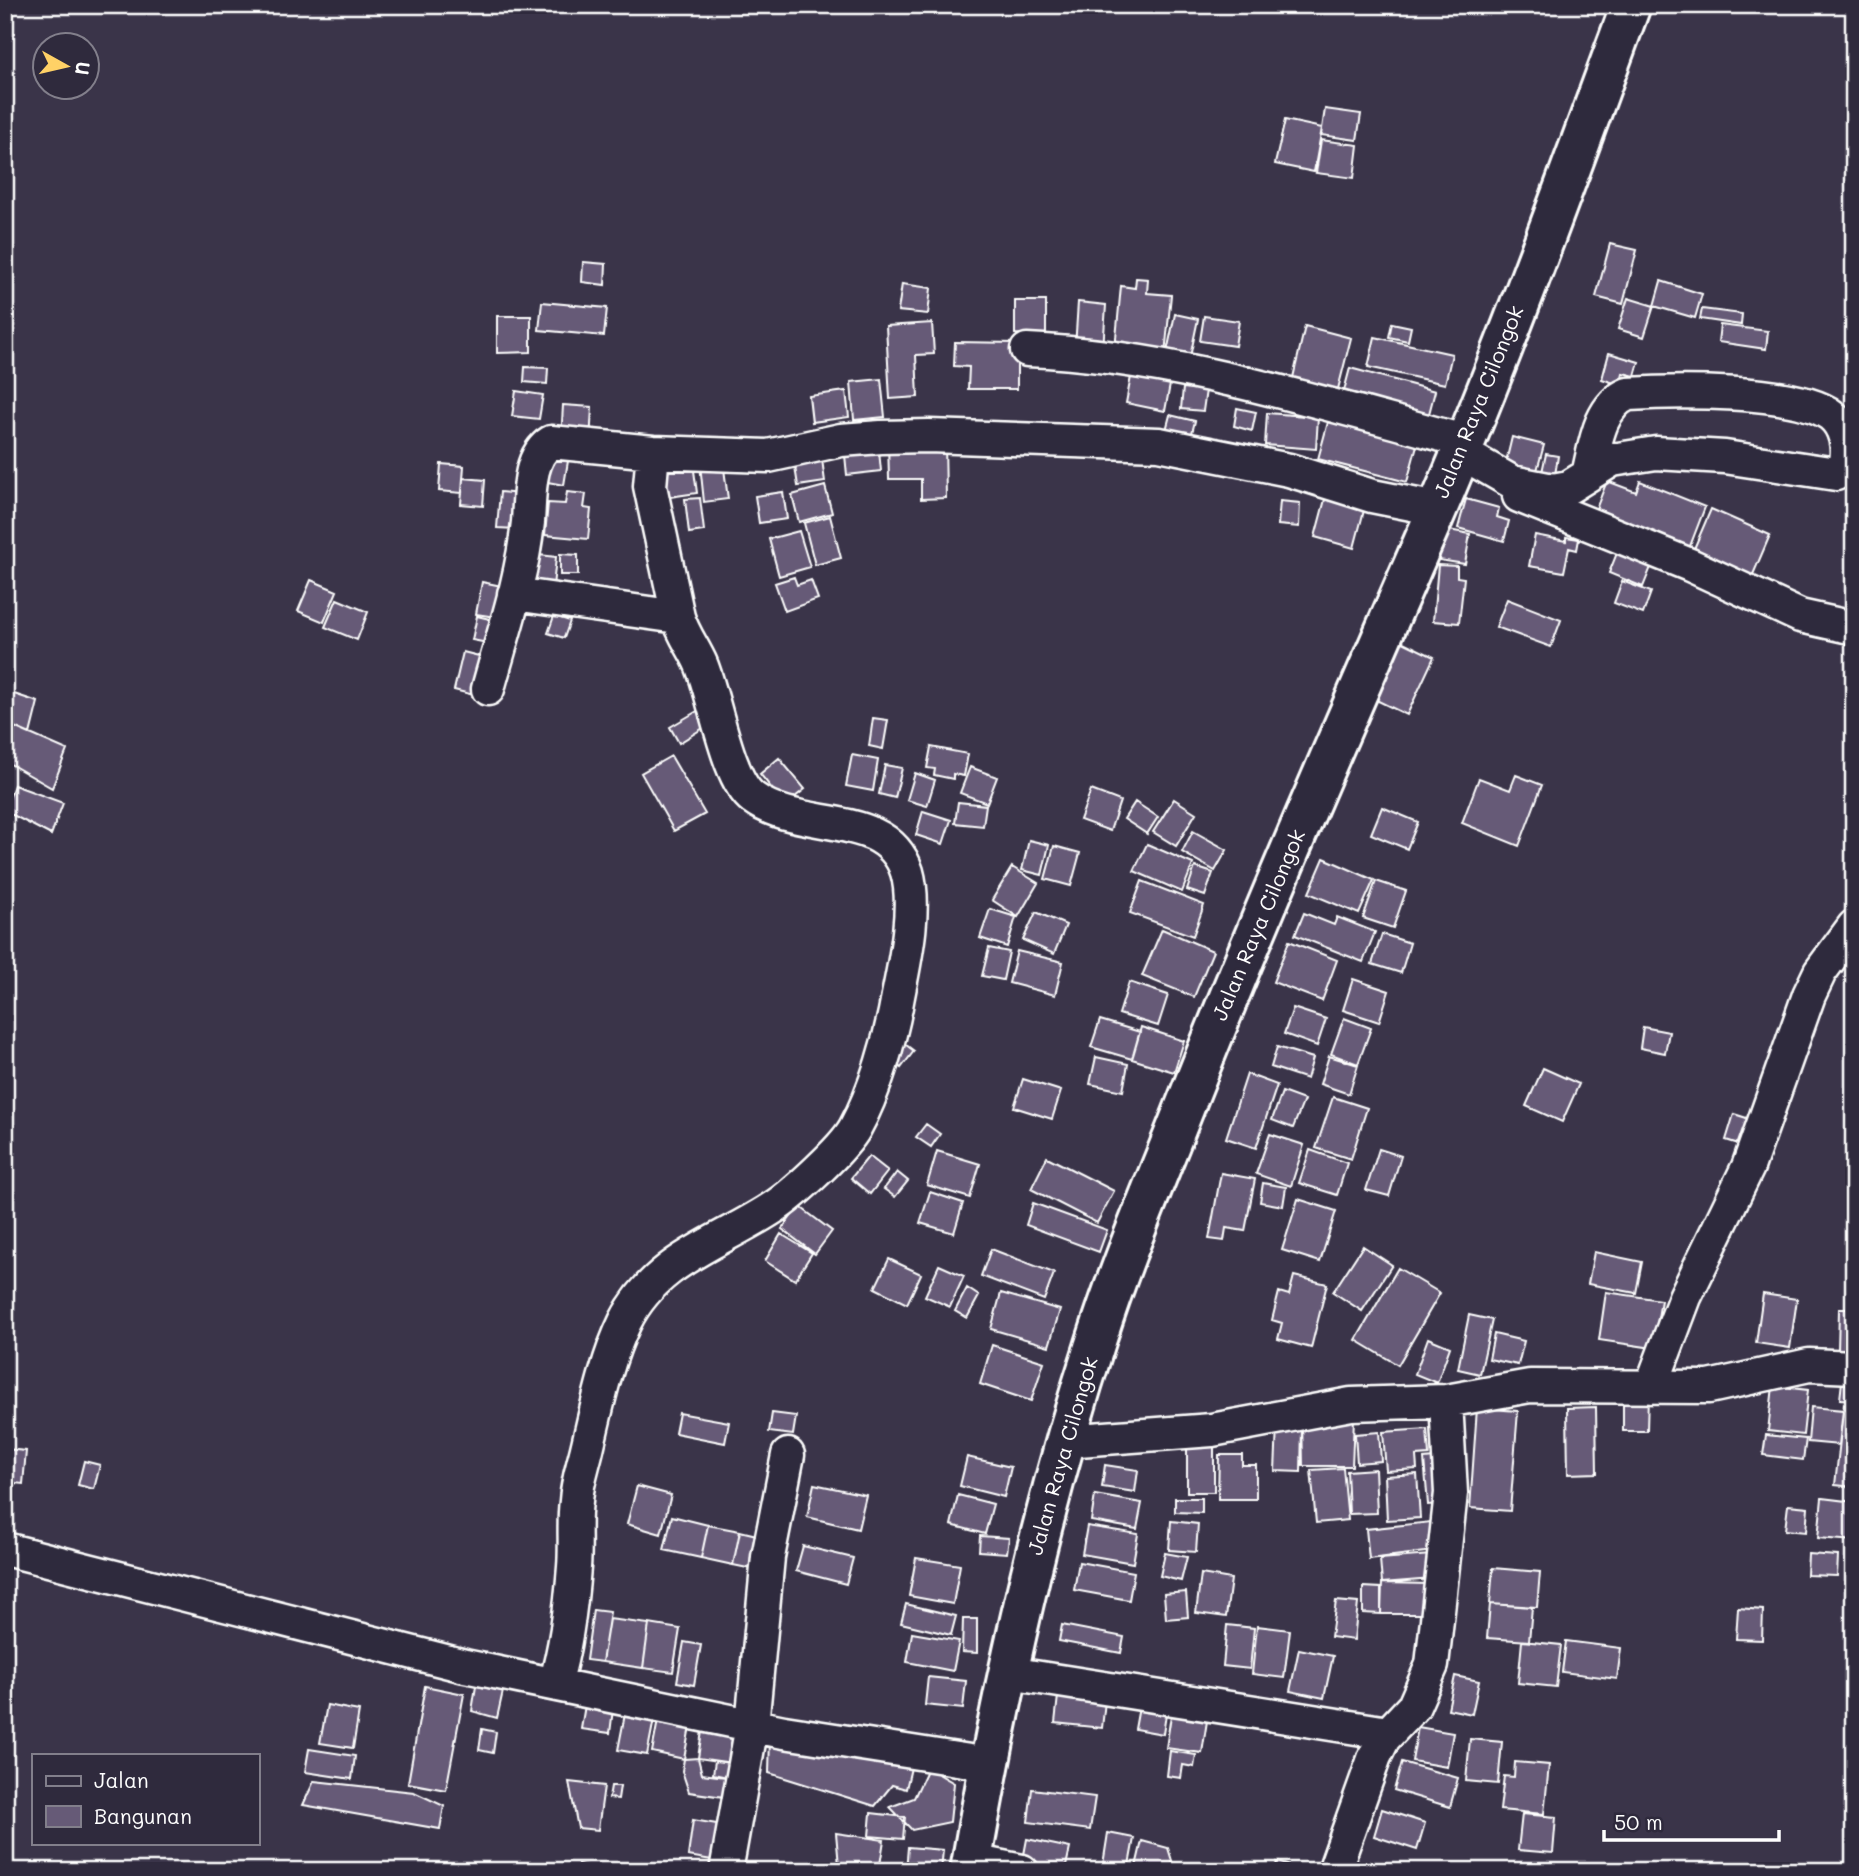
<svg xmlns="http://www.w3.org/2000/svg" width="1859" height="1876" viewBox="0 0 1859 1876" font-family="Mali,sans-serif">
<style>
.building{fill:#665a77;stroke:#fff;stroke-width:2}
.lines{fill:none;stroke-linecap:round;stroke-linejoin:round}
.minor-casing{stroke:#fff;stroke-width:37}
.highway-casing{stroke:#fff;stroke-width:44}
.minor{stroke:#2f2a3d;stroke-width:32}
.highway{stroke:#2f2a3d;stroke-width:38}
.labels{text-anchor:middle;stroke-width:5;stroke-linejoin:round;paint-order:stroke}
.street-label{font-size:21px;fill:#fff;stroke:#2f2a3d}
</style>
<rect width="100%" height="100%" fill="#3a3449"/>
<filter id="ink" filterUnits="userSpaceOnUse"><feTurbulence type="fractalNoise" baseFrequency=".0143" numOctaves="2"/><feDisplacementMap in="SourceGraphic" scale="14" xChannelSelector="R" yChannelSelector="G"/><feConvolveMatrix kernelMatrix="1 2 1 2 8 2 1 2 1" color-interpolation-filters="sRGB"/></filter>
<g filter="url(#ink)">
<path class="building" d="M1325,109L1361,114L1357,140L1321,135Z
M1285,120L1322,128L1314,172L1275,164Z
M1321,140L1358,145L1354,178L1316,173Z
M1610,244L1637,250L1623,304L1596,297Z
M583,262L606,264L605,285L582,282Z
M1136,278L1148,279L1147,293L1171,295L1165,354L1115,349L1121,286L1135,288Z
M1661,281L1702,294L1695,318L1654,306Z
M902,284L931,288L928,314L898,311Z
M1628,298L1654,306L1644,337L1618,329Z
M1015,301H1046V335L1015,334Z
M542,302L607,308L604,336L539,330Z
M1078,302L1106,305L1103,350L1075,348Z
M1702,309L1742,314L1741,325L1700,319Z
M1175,314L1198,319L1190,357L1167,352Z
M497,316H531V352L497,353Z
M1204,316L1239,321L1235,346L1200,341Z
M932,323L934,354L916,355L918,397L890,399L886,326Z
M1392,323L1411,327L1408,341L1389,337Z
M1720,325L1768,331L1766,349L1718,342Z
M1305,326L1351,338L1337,393L1292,382Z
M1375,337L1452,354L1445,384L1368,367Z
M955,342L1017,343V389H968L969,367L954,366Z
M1609,353L1639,362L1635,376L1623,373L1620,385L1602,379Z
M1133,366L1172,374L1165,411L1126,403Z
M525,367L548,368L547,384L524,382Z
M1350,368L1435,391L1425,429L1340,406Z
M881,379L885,417L854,420L851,382Z
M1183,388L1206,390L1203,411L1181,409Z
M516,391L543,395L539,419L512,416Z
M846,391L849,417L812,422L809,396Z
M563,405L592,407L590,443L561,441Z
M1237,408L1256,412L1252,431L1234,426Z
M1331,411L1420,434L1407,482L1318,459Z
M1267,413L1318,417L1316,449L1265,445Z
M1170,415L1195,421L1189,445L1164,438Z
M1512,437L1544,445L1536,474L1505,466Z
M878,441L881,471L847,475L844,445Z
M945,441L946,498L921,499V479H889L888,442Z
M547,451L569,455L564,485L542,481Z
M793,454L822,459L825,482L798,486Z
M1546,454L1558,456L1555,475L1542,472Z
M723,461L728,499L704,502L700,464Z
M693,463L697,493L669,497L664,467Z
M441,464L464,466L462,493L439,491Z
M463,478L485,480L483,506L461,504Z
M1607,481L1636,492L1640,481L1705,507L1687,554L1613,525L1616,517L1596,509Z
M825,486L832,513L799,522L792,495Z
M1328,488L1367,499L1354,548L1315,537Z
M500,492L520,494L517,529L497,528Z
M567,492L586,494L584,508L591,509L588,539L545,535L548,503L565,504Z
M783,492L787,519L759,523L755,496Z
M700,498L704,531L689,533L685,499Z
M1466,499L1499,508L1497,517L1509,521L1504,541L1458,528Z
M1280,501L1300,503L1299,527L1278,525Z
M1711,509L1770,535L1752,577L1693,551Z
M830,516L841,558L815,565L804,523Z
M1444,529L1470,534L1465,564L1439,560Z
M799,531L810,567L779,576L769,539Z
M1535,535L1566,541V537L1579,539L1577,550L1569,548L1564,572L1529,566Z
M1619,548L1653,562L1643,587L1609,573Z
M530,554L556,557L553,587L527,584Z
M560,554L578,555V575H560Z
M1438,565L1457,566V577L1464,578L1459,623L1433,621Z
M794,577L797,585L811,580L818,599L785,611L775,583Z
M311,580L337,591L324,622L298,611Z
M1622,581L1651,592L1643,614L1614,603Z
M482,582L507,587L502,618L476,614Z
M337,599L368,612L357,640L325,627Z
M1507,599L1561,620L1551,647L1496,627Z
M477,616L498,621L493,644L472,640Z
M554,616L570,621L564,638L548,633Z
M1399,640L1434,657L1407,715L1372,698Z
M463,652L487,658L478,696L454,690Z
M5,691L38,702L30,734L5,723Z
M699,710L708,725L679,743L670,727Z
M873,718L888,720L883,749L869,746Z
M5,723L67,750L52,788L5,761Z
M931,747L968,754L964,776L953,774V779L934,775L935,769L927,768Z
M852,755L878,760L873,791L846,786Z
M671,756L705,814L674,831L641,773Z
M779,758L805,789L785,805L760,774Z
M885,765L902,768L895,798L879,794Z
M970,767L997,777L987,803L960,793Z
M915,773L935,780L927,806L907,800Z
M1516,775L1542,785L1519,846L1462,823L1479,778L1510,790Z
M14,785L63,803L51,835L5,811Z
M1091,790L1120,801L1110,831L1080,820Z
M1174,799L1196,813L1176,846L1153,832Z
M958,802L986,805L983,826L955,823Z
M1135,802L1158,817L1147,834L1124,819Z
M1382,807L1418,822L1407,849L1371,834Z
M923,811L951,820L943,844L916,835Z
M1193,831L1227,850L1215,871L1182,852Z
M1029,840L1049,845L1042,875L1022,870Z
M1147,844L1193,864L1182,892L1134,871Z
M1054,846L1080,853L1071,886L1045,879Z
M1324,858L1374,880L1359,914L1309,893Z
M1012,867L1038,883L1018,917L992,900Z
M1195,867L1213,873L1205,896L1187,890Z
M1142,881L1204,905L1193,936L1130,913Z
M1376,881L1406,891L1393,928L1363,918Z
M990,909L1016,917L1007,947L980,938Z
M1036,912L1066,925L1054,954L1023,940Z
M1304,913L1334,925L1337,917L1375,932L1363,962L1295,935Z
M1162,929L1213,951L1194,997L1142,976Z
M1382,934L1410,943L1401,973L1372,964Z
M1289,941L1337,960L1322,1001L1273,982Z
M989,948L1009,952L1003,980L982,976Z
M1017,951L1063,962L1055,995L1009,983Z
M1353,979L1389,991L1379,1022L1343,1010Z
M1129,982L1168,995L1158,1026L1119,1014Z
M1293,1008L1326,1019L1317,1046L1284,1034Z
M1344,1018L1371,1028L1358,1064L1331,1054Z
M1100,1020L1140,1032L1132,1059L1091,1047Z
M1141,1027L1184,1041L1174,1072L1132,1059Z
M1643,1027L1669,1032L1665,1053L1640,1048Z
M897,1038L914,1051L901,1068L884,1055Z
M1277,1047L1313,1058L1307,1079L1271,1067Z
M1329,1056L1358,1065L1349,1094L1320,1084Z
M1096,1057L1128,1064L1123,1091L1090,1084Z
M1543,1068L1579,1084L1562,1122L1526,1106Z
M1247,1074L1277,1085L1256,1148L1226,1138Z
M1023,1079L1061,1091L1052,1119L1014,1107Z
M1282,1092L1304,1100L1293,1128L1272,1120Z
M1333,1097L1367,1108L1351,1159L1316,1148Z
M1734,1114L1756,1121L1748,1147L1726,1140Z
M926,1124L940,1134L931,1147L916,1137Z
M1270,1134L1304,1145L1291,1186L1256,1174Z
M1379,1149L1401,1156L1389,1196L1366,1190Z
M1310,1150L1347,1163L1337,1195L1299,1183Z
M937,1151L980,1164L970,1198L927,1185Z
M869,1156L888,1171L870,1194L851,1178Z
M1047,1157L1114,1191L1097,1223L1031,1189Z
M897,1172L908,1181L895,1197L884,1189Z
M1221,1173L1255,1179L1245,1231L1226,1228L1224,1241L1209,1239Z
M1263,1183L1286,1187L1283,1206L1260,1202Z
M930,1192L963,1203L954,1233L920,1223Z
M1298,1199L1336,1211L1320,1262L1282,1250Z
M1033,1203L1107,1230L1099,1252L1026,1225Z
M799,1206L832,1231L815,1254L782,1229Z
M781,1234L812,1253L795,1280L765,1261Z
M1363,1246L1392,1265L1362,1311L1333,1292Z
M991,1249L1054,1273L1044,1300L981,1276Z
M1594,1252L1642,1262L1636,1293L1588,1284Z
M889,1259L921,1274L907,1304L875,1288Z
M939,1265L964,1276L950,1307L925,1296Z
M1398,1268L1440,1293L1398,1365L1356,1340Z
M1294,1276L1327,1284L1311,1348L1278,1339L1282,1323L1272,1320L1279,1292L1289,1295Z
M967,1288L979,1296L967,1318L955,1311Z
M1606,1292L1661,1300L1653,1348L1599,1340Z
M1001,1293L1060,1310L1049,1346L991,1329Z
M1763,1294L1797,1299L1790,1348L1756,1343Z
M1839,1309H1854V1351H1838Z
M1469,1315L1492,1320L1480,1374L1458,1369Z
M1494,1334L1524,1341L1518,1365L1489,1359Z
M1428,1338L1450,1347L1437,1383L1415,1374Z
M992,1345L1044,1362L1031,1401L980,1384Z
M1843,1373L1854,1374V1400L1840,1399Z
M1773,1386L1808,1390L1803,1435L1768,1431Z
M1623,1393L1648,1394L1647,1431H1623Z
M1844,1404L1854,1405V1487L1835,1485Z
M1596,1407L1597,1473L1568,1474L1567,1408Z
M1811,1407L1843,1410L1839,1445L1808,1442Z
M1477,1408L1518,1411L1510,1511L1470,1508Z
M679,1413L729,1422L725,1443L675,1433Z
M772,1413L796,1416L793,1435L769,1432Z
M1302,1418H1354L1352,1466H1303Z
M1277,1426L1302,1427L1301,1472L1275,1471Z
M1427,1429L1429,1455L1416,1456L1417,1469L1386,1471L1383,1432Z
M1379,1432L1381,1461L1357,1463L1355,1434Z
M1766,1435L1806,1439L1803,1460L1763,1455Z
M1187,1437L1214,1438V1492H1187Z
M5,1449L26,1451L23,1484L5,1482Z
M1219,1455H1242V1465H1256V1499H1218Z
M967,1457L1011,1467L1004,1497L960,1486Z
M1445,1457L1449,1503L1428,1505L1424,1459Z
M84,1461L100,1465L94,1489L78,1485Z
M1105,1465L1138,1470L1135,1492L1102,1487Z
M1343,1468L1348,1520L1316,1523L1311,1470Z
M1375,1469L1377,1513L1349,1514L1347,1471Z
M1417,1474L1420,1518L1387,1520L1385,1476Z
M814,1484L866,1495L858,1529L807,1517Z
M637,1486L671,1495L661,1534L627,1524Z
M958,1495L993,1504L985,1534L951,1525Z
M1095,1495L1142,1503L1137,1529L1091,1521Z
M1175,1498H1202V1513L1175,1512Z
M1822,1498L1854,1502V1541L1818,1538Z
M1788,1505L1808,1507L1806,1532L1785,1530Z
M672,1516L708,1525L701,1558L664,1550Z
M1171,1521L1198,1524L1196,1552L1169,1550Z
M1431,1522L1434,1551L1369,1559L1366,1529Z
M708,1525L740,1531L733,1565L701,1558Z
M1087,1526L1138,1534L1133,1563L1082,1554Z
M740,1531L765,1537L757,1570L733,1565Z
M980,1536L1009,1538L1007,1553L979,1551Z
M803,1546L853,1558L846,1584L796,1571Z
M1165,1553L1187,1557L1181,1581L1160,1576Z
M1808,1554L1838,1556L1837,1576L1807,1575Z
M1431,1555L1433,1579L1382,1583L1380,1559Z
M916,1558L960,1565L953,1604L909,1596Z
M1079,1562L1134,1572L1129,1600L1074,1590Z
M1493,1568L1540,1572L1537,1607L1490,1604Z
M1201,1574L1231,1579L1226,1617L1196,1613Z
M1382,1583L1430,1584V1614H1381Z
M1363,1587L1381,1588V1614L1363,1613Z
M1186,1592L1188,1617L1166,1619L1164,1594Z
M1336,1601L1358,1603L1354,1640L1331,1637Z
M906,1604L956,1616L951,1635L901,1623Z
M1490,1604L1532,1607L1529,1641L1487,1638Z
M1738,1608L1763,1610L1762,1640L1736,1639Z
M593,1610L610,1612L602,1662L586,1660Z
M609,1619L649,1624L643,1668L602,1662Z
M963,1619H977V1653L962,1652Z
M649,1624L680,1629L673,1672L643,1668Z
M1062,1625L1124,1637L1121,1653L1059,1641Z
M1227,1625L1254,1628L1250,1669L1223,1666Z
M1257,1626L1290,1630L1284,1678L1252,1674Z
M912,1633L959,1641L953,1671L907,1662Z
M1522,1641L1561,1645L1556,1687L1518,1683Z
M1566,1641L1621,1648L1617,1679L1562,1672Z
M684,1642L701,1645L694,1685L677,1682Z
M1299,1649L1333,1656L1324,1698L1290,1691Z
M1455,1676L1479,1681L1472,1714L1448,1709Z
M928,1677L966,1681L963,1709L925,1705Z
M425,1686L464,1694L446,1790L408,1783Z
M476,1686L503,1691L497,1718L472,1711Z
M1059,1687L1106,1692L1102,1728L1055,1723Z
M1141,1696L1168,1701L1163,1734L1135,1729Z
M1173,1702L1209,1708L1202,1753L1166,1748Z
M327,1705L359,1711L353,1748L320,1743Z
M585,1705L613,1709L610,1733L581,1729Z
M625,1714L654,1719L647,1755L618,1750Z
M658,1720L690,1726L684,1759L652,1752Z
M703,1724L745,1730L739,1764L698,1758Z
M1418,1727L1453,1733L1447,1767L1412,1761Z
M482,1729L496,1732L493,1753L479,1750Z
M770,1737L913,1759L906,1789L892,1785L875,1806L769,1773Z
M1470,1739L1502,1742L1498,1784L1466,1781Z
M309,1749L355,1756L352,1779L305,1772Z
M1170,1751L1196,1755L1194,1767L1183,1765L1181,1778L1167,1776Z
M698,1758L702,1774L734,1778L731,1798L689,1792L682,1771L684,1759Z
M715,1761L739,1764L742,1780L713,1774Z
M1402,1762L1458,1778L1450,1807L1394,1790Z
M1515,1762L1549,1765L1544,1814L1500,1810L1504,1776L1514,1777Z
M928,1768L954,1783L950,1822L912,1830L890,1807L914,1798Z
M314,1781L414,1792L444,1806L440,1829L303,1805Z
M569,1782L604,1786L598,1830L578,1828Z
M611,1786H620L618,1799L609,1798Z
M1032,1789L1095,1797L1090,1830L1028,1822Z
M1382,1809L1425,1823L1417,1850L1374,1836Z
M871,1813L905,1817L903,1839L869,1836Z
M1522,1814L1556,1817L1553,1853L1518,1850Z
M693,1820L723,1825L718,1861L688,1856Z
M836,1833L884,1840L879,1871L839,1865Z
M1108,1833L1134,1838L1128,1871H1102Z
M1027,1839L1070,1848L1065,1871L1022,1865Z
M1142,1841L1168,1848L1173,1864L1167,1871H1135Z
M908,1847L943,1850L941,1871H906Z
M642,1862L670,1871H641Z
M1277,1862L1308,1871H1274Z
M578,1864L611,1871H579Z"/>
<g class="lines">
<g class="minor-casing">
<path id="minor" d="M1027,350C1175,356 1321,403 1464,441
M653,452L650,486L678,617
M1460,452L1512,482L1553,490L1569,487L1612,460L1656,453L1725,457L1836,474L1845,465C1850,448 1845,426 1831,415C1797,389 1673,391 1628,394C1599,406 1595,446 1588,475
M1519,496L1690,565L1800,616L1854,628
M514,594L678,617C683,634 694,648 701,664C715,697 727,779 753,798C800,833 887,808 907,872C917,906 905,961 898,996C891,1037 875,1092 855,1128C844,1148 794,1194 774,1207C720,1243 656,1259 625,1322C606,1361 597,1407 587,1449C583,1466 577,1483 576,1501C573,1522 576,1545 574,1567C571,1607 566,1646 555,1684
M488,689C503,634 522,579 528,522C530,498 527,457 551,442L653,452L768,456L841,440L881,437L929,436L1159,444L1289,470L1372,496L1437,509
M1651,1387L1685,1297L1748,1167L1809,995L1820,972L1854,926
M1065,1441L1212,1430L1351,1404L1446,1401L1530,1386L1709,1387L1809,1365L1854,1367
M5,1549L465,1666L784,1732L989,1764
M1009,1673L1388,1733
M972,1861L1022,1871
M726,1871L752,1725L768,1557L788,1455
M1334,1871L1375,1756L1384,1738L1414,1706L1432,1665L1451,1493L1446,1401"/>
</g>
<g class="highway-casing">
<path id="highway" d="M970,1871C1001,1691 1040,1512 1097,1338C1121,1262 1153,1188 1182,1114C1261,913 1348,715 1434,517C1506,349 1568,177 1631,5"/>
</g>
<use href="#minor" class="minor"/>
<use href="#highway" class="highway"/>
</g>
</g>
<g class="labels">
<g class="street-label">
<text transform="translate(1479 402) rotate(-68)" y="7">Jalan Raya Cilongok</text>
<text transform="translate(1259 925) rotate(-67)" y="7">Jalan Raya Cilongok</text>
<text transform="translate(1063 1456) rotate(-74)" y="7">Jalan Raya Cilongok</text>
</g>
</g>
<rect width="1859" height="1876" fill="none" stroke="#2f2a3d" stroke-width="28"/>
<rect x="14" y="14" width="1831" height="1848" fill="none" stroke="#fff" stroke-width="2.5" filter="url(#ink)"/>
<rect x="32" y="1754" width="228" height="91" fill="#2f2a3d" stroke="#827f8b" stroke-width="2"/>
<rect x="46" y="1776" width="35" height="10" fill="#2f2a3d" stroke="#827f8b" stroke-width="2"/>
<text x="94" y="1788" font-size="21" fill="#ffffff">Jalan</text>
<rect x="46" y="1806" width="35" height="21" fill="#665a77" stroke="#827f8b" stroke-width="2"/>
<text x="94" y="1824" font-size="21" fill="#ffffff">Bangunan</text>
<g transform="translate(66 66) rotate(98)"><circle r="33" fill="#2f2a3d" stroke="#827f8b" stroke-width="2"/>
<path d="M0-5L12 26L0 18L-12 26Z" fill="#ffd166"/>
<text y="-10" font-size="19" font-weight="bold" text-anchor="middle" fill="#ffffff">U</text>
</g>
<path d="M1604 1830v10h175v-10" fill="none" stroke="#ffffff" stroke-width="3.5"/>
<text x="1614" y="1830" font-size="21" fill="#ffffff" stroke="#2f2a3d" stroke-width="5" paint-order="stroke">50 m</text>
</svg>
